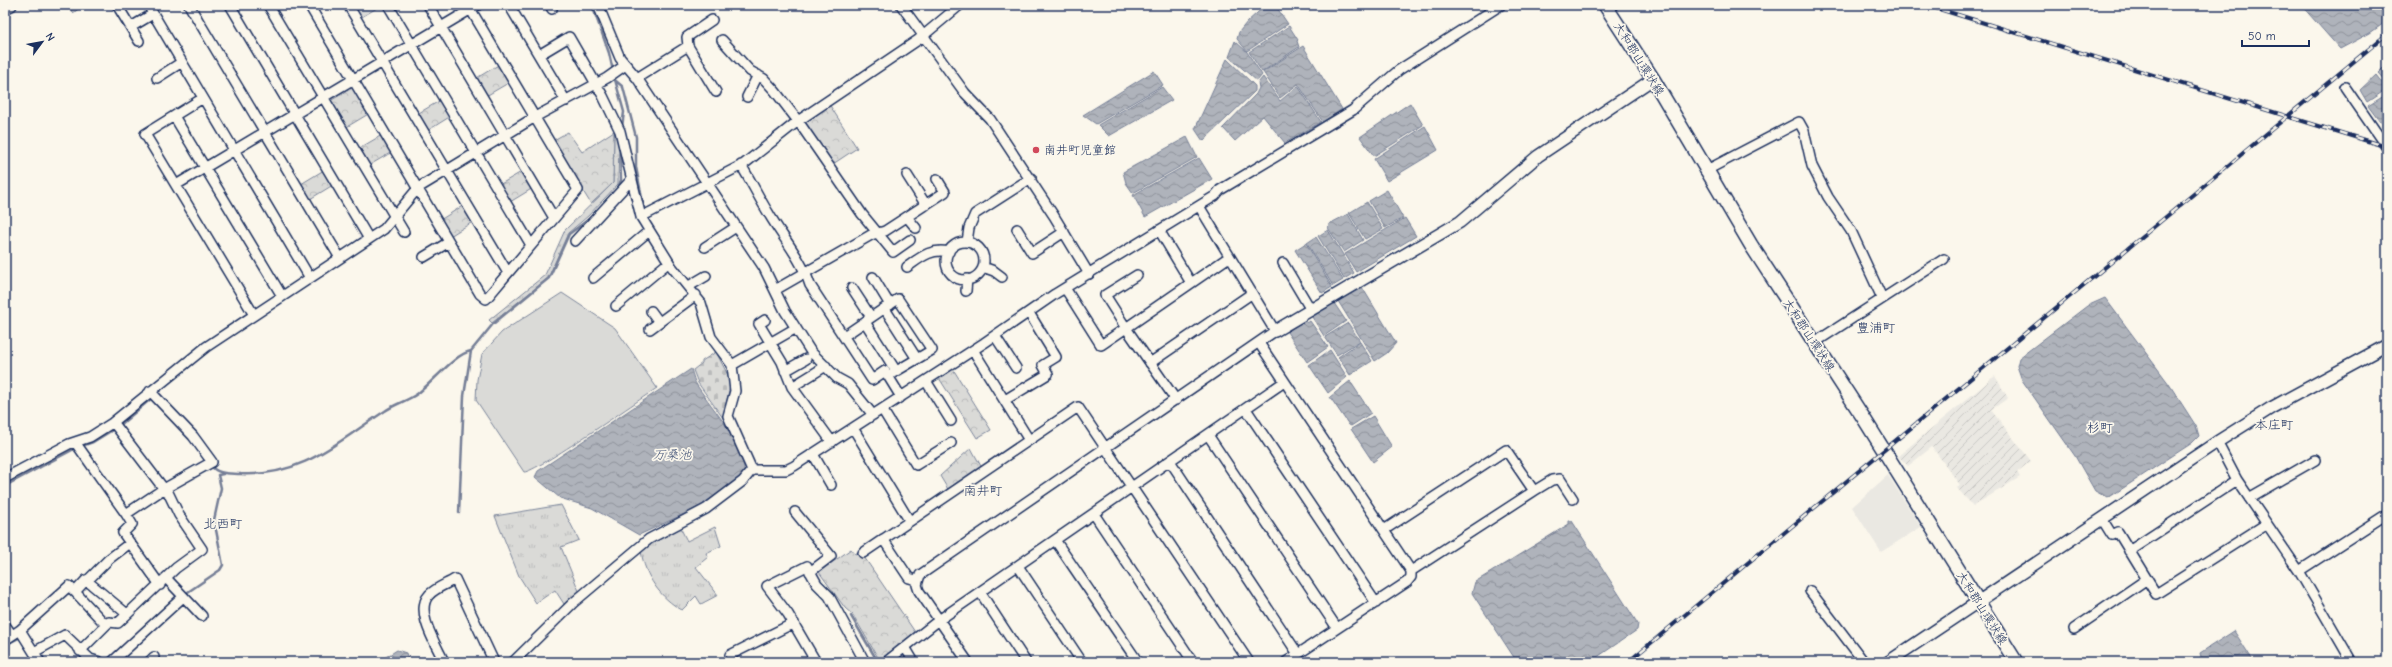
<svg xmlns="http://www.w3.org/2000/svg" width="2392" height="667" viewBox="0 0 2392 667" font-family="'Comic Neue','Klee One',sans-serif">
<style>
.built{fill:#eae8e2}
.industrial{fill:url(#industrial-furrows)}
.grass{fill:url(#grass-tufts);stroke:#7a849a}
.cemetery{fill:url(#cemetery-stones);stroke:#7a849a}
.park{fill:url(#park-crowns);stroke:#7a849a}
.pitch{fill:#dadad7;stroke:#7a849a}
.water{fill:url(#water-waves);stroke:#747e96}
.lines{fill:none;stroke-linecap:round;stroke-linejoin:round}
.stream{stroke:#747e96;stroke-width:2.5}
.minor-casing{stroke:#1b2f5e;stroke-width:12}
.tertiary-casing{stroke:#1b2f5e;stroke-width:14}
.secondary-casing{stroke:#1b2f5e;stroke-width:16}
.minor{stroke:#fbf7ec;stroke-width:9}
.tertiary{stroke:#fbf7ec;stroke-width:11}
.secondary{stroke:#fbf7ec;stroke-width:13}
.rail-casing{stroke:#1b2f5e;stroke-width:4}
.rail{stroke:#fbf7ec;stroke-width:2.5;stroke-dasharray:8;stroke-linecap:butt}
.poi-dot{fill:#d1495b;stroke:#fbf7ec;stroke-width:1.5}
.labels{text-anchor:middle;stroke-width:3.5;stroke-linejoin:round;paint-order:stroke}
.street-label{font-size:12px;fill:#1b2f5e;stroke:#fbf7ec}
.poi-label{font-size:12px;fill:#1b2f5e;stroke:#fbf7ec;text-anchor:start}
.neighbourhood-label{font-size:13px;fill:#1b2f5e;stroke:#fbf7ec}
.water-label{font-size:13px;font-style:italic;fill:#47577a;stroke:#fbf7ec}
</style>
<defs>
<pattern id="industrial-furrows" width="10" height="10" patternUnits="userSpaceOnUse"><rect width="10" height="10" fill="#eae8e2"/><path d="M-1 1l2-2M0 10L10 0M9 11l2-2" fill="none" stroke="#c8c7c4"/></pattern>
<pattern id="grass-tufts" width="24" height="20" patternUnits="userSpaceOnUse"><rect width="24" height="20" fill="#dadad7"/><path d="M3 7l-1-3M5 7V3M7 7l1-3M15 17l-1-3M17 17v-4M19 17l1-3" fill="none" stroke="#babbbb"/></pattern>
<pattern id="cemetery-stones" width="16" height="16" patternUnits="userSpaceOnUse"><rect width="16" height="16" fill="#dadad7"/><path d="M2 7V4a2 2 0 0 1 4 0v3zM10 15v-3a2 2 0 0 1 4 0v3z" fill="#babbbb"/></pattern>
<pattern id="park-crowns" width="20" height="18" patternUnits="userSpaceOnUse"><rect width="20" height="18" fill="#dadad7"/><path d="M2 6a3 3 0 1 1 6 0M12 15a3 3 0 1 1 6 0" fill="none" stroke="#babbbb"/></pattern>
<pattern id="water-waves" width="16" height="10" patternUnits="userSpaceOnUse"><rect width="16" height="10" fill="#afb3bb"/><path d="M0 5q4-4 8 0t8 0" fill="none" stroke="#8e929b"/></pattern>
</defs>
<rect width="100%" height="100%" fill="#fbf7ec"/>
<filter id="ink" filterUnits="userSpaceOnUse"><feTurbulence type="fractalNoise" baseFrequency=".025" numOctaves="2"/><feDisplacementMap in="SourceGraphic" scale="8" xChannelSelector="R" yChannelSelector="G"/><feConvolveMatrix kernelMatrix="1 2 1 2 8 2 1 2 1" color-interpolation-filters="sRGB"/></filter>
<g filter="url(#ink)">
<path class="built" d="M1888,475L1921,527L1881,552L1852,507Z"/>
<path class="industrial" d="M1995,376L2008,398L1991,410L2031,461L2017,472L2020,477L1973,506L1957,488L1960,485L1932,447L1908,466L1898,456Z"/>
<path class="grass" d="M614,131L619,145L618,184L588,216L568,233L548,278L492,323L489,320L545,275L565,230L613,183Z
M561,505L579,540L561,547L579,591L564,604L555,590L536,603L519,576L495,516Z
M680,527L687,541L715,527L721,546L706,553L708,557L696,567L718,595L701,604L696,596L682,610C660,598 645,576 641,551L656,537Z"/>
<path class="cemetery" d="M716,352L731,381L723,418L698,383L693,370L702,363V361Z"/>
<path class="park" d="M353,5H382L360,18Z
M500,64L510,82L486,96L475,79Z
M354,87L370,113L345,128L330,101Z
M441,100L451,116L427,131L417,114Z
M829,104L857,148L833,164L806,124L807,119Z
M614,131L613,183L591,204L552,141L568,132L582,152Z
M382,135L392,152L368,166L358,149Z
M324,170L333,185L310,199L301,184Z
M523,171L533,188L510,202L499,185Z
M464,205L474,221L450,236L440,220Z
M953,369L991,430L977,438L939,378Z
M971,448L982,468L949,491L940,476Z
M851,549L855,554L860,551L915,632L880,661L853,615L845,608L819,572Z"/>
<path class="pitch" d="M562,293L615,328L657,388C640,399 535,473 524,472L476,400L477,380L482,354L502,332Z"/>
<path class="water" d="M68,5H84L73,13Z
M1266,5H1275L1288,24L1247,51L1237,39L1239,32L1247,22Z
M2301,5H2387V21L2370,33L2340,49Z
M1289,26L1298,40L1297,41L1299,47L1262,72L1249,52Z
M1235,41L1247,52L1262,75L1257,81L1229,57Z
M1303,46L1342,109L1323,122L1298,84L1280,98L1263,72Z
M1227,59L1255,86V91L1203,141L1195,129Z
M2387,64V83L2378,73Z
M1154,71L1163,85L1096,124L1083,115Z
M2376,75L2387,89L2367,102L2360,90Z
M1263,77L1280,101L1298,86L1321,122L1285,143L1263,116L1235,141L1223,128L1256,94L1259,88L1258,83Z
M1162,87L1172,100L1109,136L1098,125Z
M2387,94V118L2380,122L2368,106Z
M1410,103L1423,125L1374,156L1360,137Z
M1425,126L1438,150L1387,181L1374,159Z
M1187,137L1197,157L1133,193L1126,183L1123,172Z
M1199,158L1212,179L1145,217L1133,195Z
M1387,190L1403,218L1385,228L1369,201Z
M1367,202L1383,229L1365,239L1349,213Z
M1348,214L1363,240L1344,252L1328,228L1329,224Z
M1405,218L1416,236L1356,272L1345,254Z
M1328,230L1354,273L1344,279L1318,236Z
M1316,237L1343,280L1333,286L1307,243Z
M1306,243L1332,287L1322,293L1295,250Z
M1362,287L1396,343L1387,353L1375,361L1338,301Z
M2105,298L2169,384L2196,426L2199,436L2192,443L2108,498L2095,491L2075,456L2022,380L2017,366L2019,358L2087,306Z
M1334,303L1346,321L1324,336L1312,317Z
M1305,320L1307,323L1310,321L1328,347L1307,362L1287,332Z
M1348,323L1360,341L1337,355L1325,337Z
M1360,342L1372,361L1350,375L1338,357Z
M1330,350L1347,377L1328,393L1309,365Z
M691,369C693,375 694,382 698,387C712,408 748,448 744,475L699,507L639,535L592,508L560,498L535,477L538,471Z
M1350,381L1371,413L1351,426L1349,425L1330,397Z
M1373,416L1392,447L1373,462L1351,429Z
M1569,521H1572L1638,624L1637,630L1590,662H1517L1472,593L1475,582L1569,524Z
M2234,631L2254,662H2236L2233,658L2227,662H2202L2200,653Z
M397,650L406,653L409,662H378Z"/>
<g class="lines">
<path class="stream" d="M592,5L609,53L613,71
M614,76L624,112L622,127
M616,81L623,87L636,137V167L644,209
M618,188L621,180L620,148
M210,465C218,475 229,473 241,474C302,477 337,442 385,411C395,404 407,401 417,394C431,384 456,353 471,351
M5,486L76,448L93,442L119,426L153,397
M459,513L464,396L471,351L493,324L549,278L569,234L593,216
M185,594L220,570L223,565L214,520L221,488L218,475L223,474
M851,616L878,662
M5,645L21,637"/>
<g class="minor-casing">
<path id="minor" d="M117,5L139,41
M148,5L310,278
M189,5L340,258
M230,5L369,239
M268,5L404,232
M309,5L480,294L486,299L578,190L468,5
M348,5L508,273
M388,5L531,245
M428,5L554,218
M509,5L566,101
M550,5L552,9
M598,5L620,58L637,78L764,268L785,311L811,352L837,378L848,384L873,415
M901,5L965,93L990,119L1054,216L1089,274
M131,27L153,14
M722,40L750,71L764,79L775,91L798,121L862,214L893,252L910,240
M688,46L716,92
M157,78L182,62
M637,78L688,46L687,37L712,20
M2345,87L2387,148
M747,97L758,75
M203,98L145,134L254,315
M174,116L282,296
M741,165C751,181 759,198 769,214C783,238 801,258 810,285L872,380L885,371L901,397
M1705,171L1799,122L1804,131L1812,166L1828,197L1851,231L1882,298
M907,175L926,205
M176,185L478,5
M641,217L744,164L798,121L918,40L960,5
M907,217L916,228
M1017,229L1032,253L1064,232
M1159,230L1191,283
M575,241L632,179
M967,242L969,228L975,214L1031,178
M946 261a19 19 0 1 1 38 0a19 19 0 1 1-38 0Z
M705,247L736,227
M424,257L449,242
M1283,263L1311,310
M907,267C921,257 931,248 949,252
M983,267L994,271L1002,277
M1137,275L1105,295L1126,328L1229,257
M873,277L890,305
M593,278L649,231
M689,286L706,276
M852,288L871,317
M1065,288L1101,345L1126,328L1176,400
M775,290L871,235L885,231L945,192L937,179
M966,291L967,279
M616,306L669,262
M885,309L917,359
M651,311L659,322
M765,320L759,324L782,362L792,387L832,442
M865,322L896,371
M650,329L696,295
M844,336L898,299L932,350L888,376
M995,336L1016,368
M1259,343L1411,571V577L1407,582L1286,662
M1814,343L1944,259
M973,350L1029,440
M1150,363L1251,294
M732,365L796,328
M785,371L806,359
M926,381L951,421
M792,387L826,366
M150,391L193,436L212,462L162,490L126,514L132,524L123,533L160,585
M1005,400L1048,374L1043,365L1056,357L1029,313
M882,409L916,465L951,443
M1246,409L1376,603
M113,422L164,489
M853,428L909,520
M1208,435L1337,628
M75,442L126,514
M2217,442L2237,480L2299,571L2352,662
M813,454L831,485
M1170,461L1298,654
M752,470H786L794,466L984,343L1055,294L1215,196L1220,190L1353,110L1399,70L1501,5
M5,478L69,444L90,437L112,423L206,347L384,229L418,188L535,117L607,78L624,66
M1534,491L1552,480L1560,479L1573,499
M2249,498L2315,460
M795,512L831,556L810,572
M1094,514L1193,662
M2102,519L2112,535L2118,532L2156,594L2266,524
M1384,530L1506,450L1534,491L1411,571
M883,539L909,578L917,580
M1055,540L1138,662
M2129,551L2237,480
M863,553L1078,407L1249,662
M1018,566L1082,662
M2299,571L2387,514
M166,578L202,616
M87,581L109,559L130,543
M1810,591L1864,662
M75,592L106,625
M980,592L1026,662
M5,625L12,635
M2074,629L2147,579
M20,630L69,586L75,592L86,580L127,614
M5,640L20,630L40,662
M905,647L914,662
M80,651L109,622L118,623L176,568L202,549L179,515L166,488
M34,652L65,635L90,659
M85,662L90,659L100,662
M112,662L183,597
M149,662L154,657
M444,662C437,646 414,611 429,595C435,588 447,584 455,579L494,662
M513,662L573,603L649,539L706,509L743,481L752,470L728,416L735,391L732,365L711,337L701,303L672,267L641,217L620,131L603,96L569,37L539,55
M733,662L730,655L794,623
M816,662L788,614L767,586L807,566L817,584L829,596L865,662
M886,662L939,620L1284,382
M968,662L919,591L917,585L920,575L1275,331L1199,206"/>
</g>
<g class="tertiary-casing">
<path id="tertiary" d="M5,8L11,5
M1275,331L1460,222L1538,156L1653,79
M1888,662L2217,442L2271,408L2387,345"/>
</g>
<g class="secondary-casing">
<path id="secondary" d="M1605,5L1653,79L1751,245L1863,417L2016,662"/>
</g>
<use href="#minor" class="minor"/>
<use href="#tertiary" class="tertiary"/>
<use href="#secondary" class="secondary"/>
<g class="rail-casing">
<path id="rail" d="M1926,5L2387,147
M1628,662L2387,34"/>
</g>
<use href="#rail" class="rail"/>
</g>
</g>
<circle class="poi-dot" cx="1036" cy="150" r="4"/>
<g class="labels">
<g class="street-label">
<text transform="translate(1639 59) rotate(58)" y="4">大和郡山環状線</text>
<text transform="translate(1809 335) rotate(57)" y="4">大和郡山環状線</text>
<text transform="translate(1982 608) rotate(58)" y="4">大和郡山環状線</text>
</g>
<g class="poi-label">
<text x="1044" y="154">南井町児童館</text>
</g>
<g class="neighbourhood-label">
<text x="1876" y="332">豊浦町</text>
<text x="2274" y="429">本庄町</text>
<text x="2100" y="432">杉町</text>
<text x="983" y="495">南井町</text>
<text x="223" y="528">北西町</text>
</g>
<g class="water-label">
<text x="672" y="459">万桑池</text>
</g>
</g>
<rect width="2392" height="667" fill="none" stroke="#fbf7ec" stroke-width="20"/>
<rect x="10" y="10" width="2372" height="647" fill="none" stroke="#1b2f5e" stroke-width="1.5" filter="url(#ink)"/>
<g transform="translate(42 42) rotate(58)" stroke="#fbf7ec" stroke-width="3" paint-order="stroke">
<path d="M0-3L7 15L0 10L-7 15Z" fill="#1b2f5e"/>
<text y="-6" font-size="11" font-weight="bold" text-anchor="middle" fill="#1b2f5e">N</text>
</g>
<path d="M2242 40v6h67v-6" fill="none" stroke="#1b2f5e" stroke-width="2"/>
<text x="2248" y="40" font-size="12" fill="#1b2f5e" stroke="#fbf7ec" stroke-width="3" paint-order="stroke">50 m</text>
</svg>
